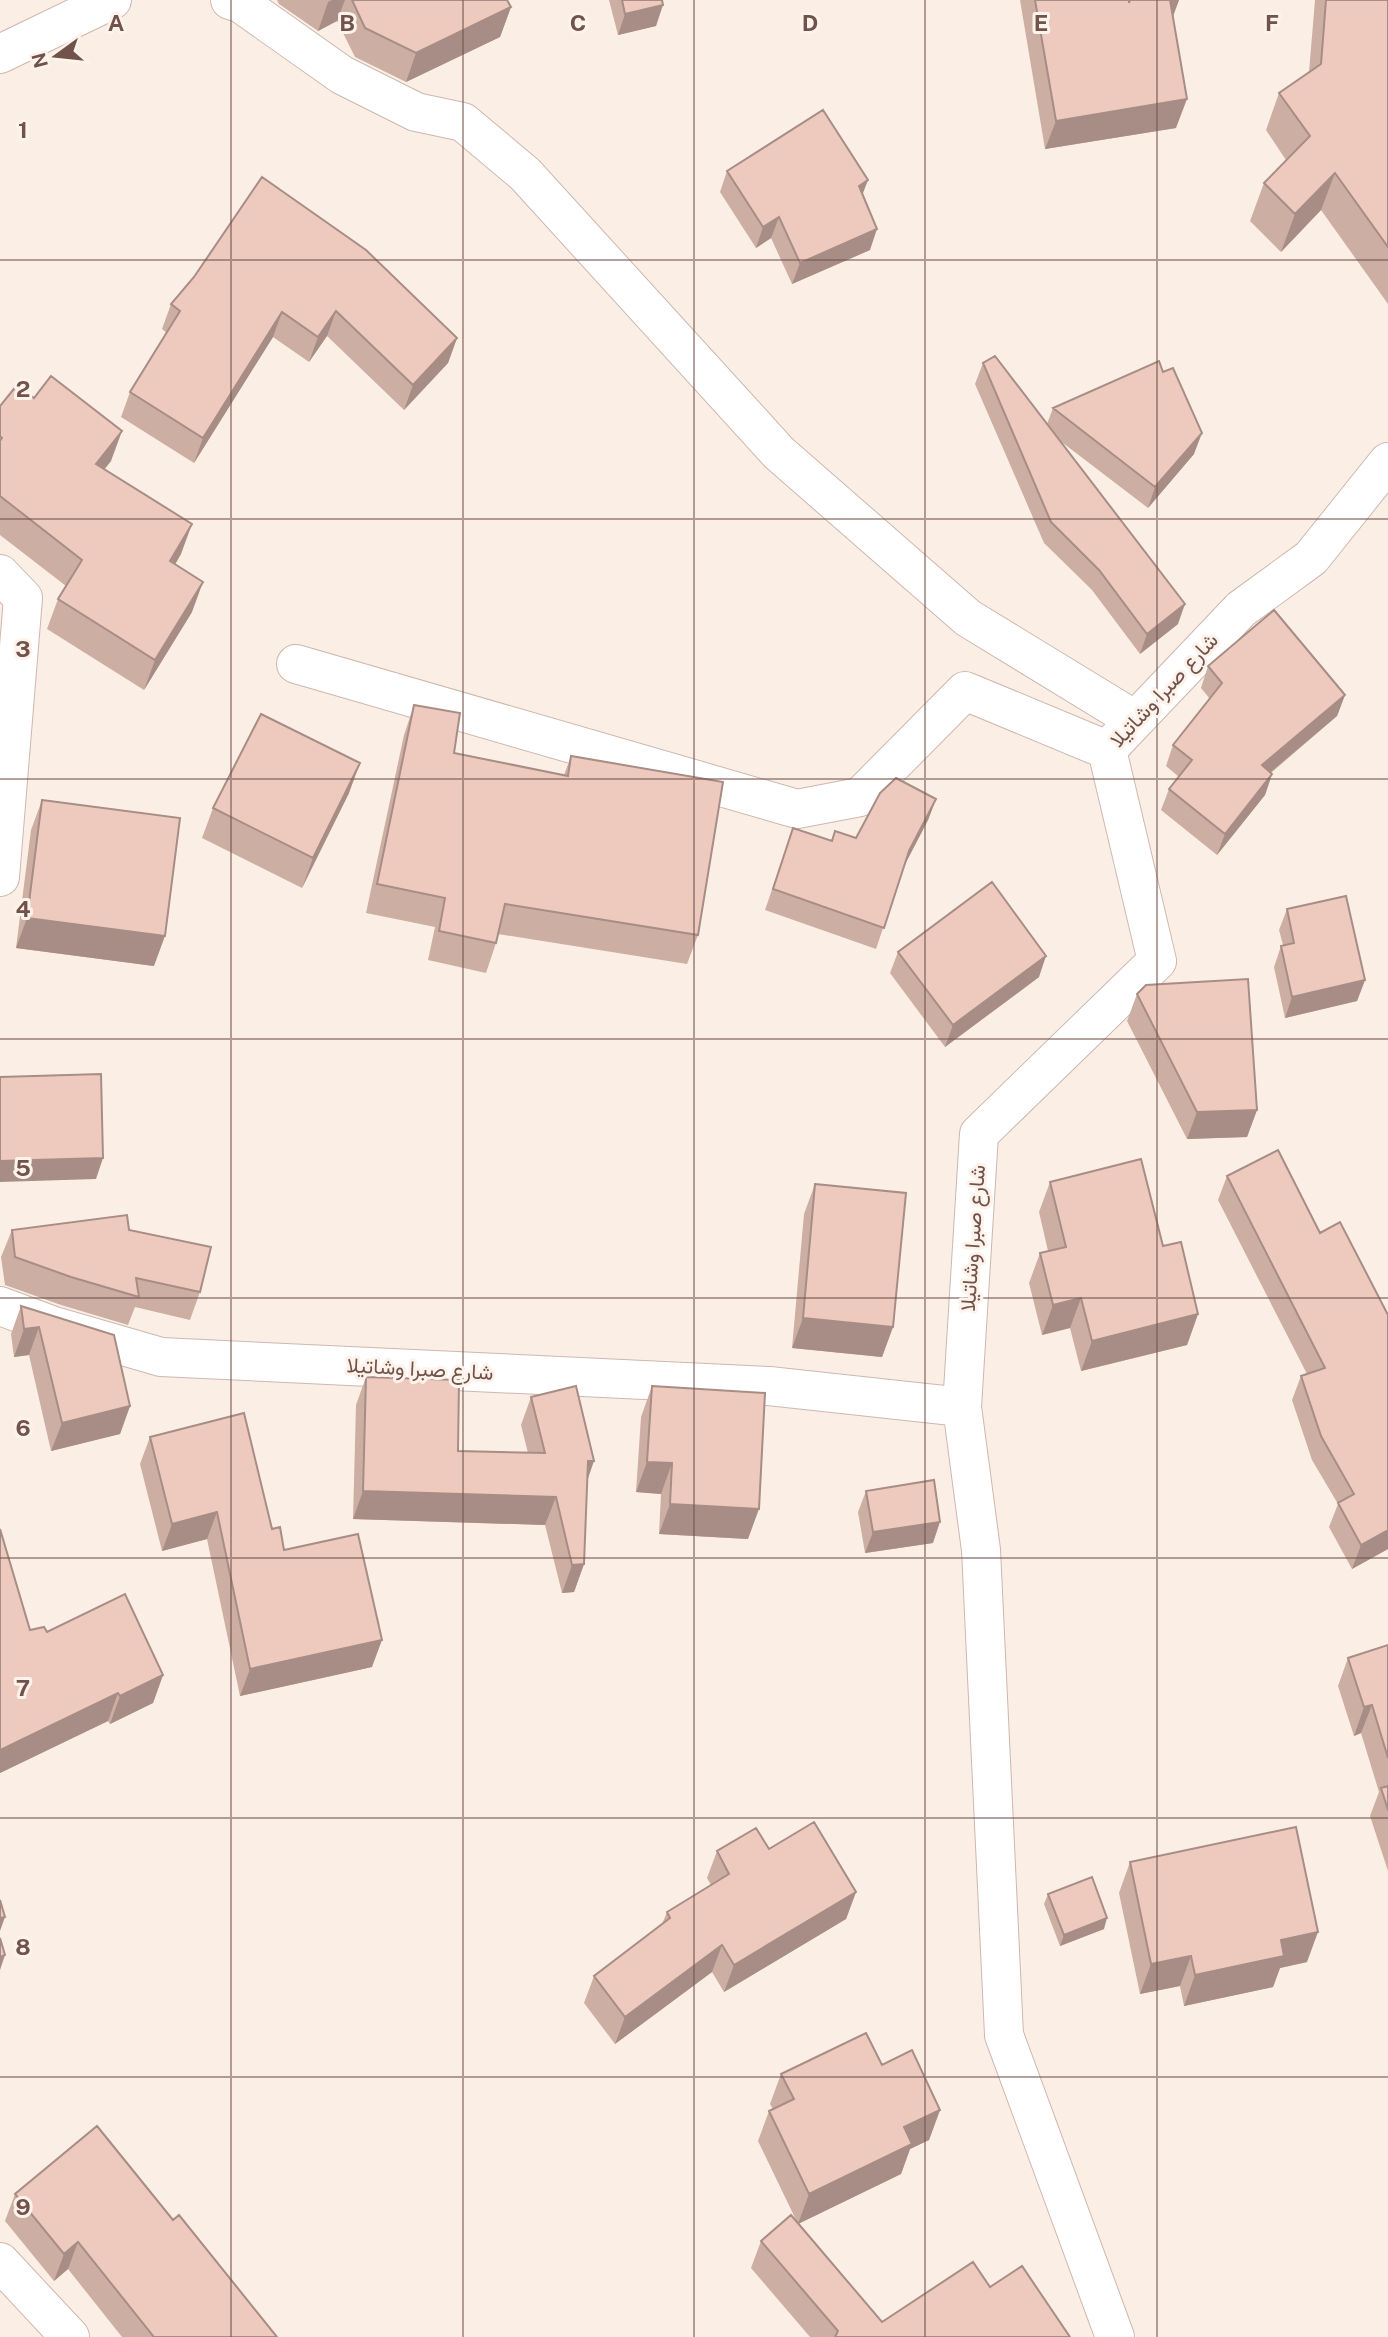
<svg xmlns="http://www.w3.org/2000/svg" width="1388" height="2337" viewBox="0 0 1388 2337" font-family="'Public Sans',Vazirmatn,sans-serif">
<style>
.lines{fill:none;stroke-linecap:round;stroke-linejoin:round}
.minor-casing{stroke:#ceb7af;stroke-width:40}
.tertiary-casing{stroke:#ceb7af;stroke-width:40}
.minor{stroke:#fff;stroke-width:38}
.tertiary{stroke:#fff;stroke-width:38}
.wall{fill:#cdaea3}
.shaded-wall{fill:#a78d85}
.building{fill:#eecabe;stroke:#a78d85;stroke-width:2}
.grid{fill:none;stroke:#72534c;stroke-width:2;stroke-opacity:0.55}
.labels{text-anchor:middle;stroke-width:6;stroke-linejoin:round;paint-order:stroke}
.street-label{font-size:21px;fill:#72534c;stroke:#fef3eb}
.grid-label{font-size:23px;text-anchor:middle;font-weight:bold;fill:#72534c;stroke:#fef3eb;stroke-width:6;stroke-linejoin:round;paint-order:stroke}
</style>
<rect width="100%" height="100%" fill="#fbefe5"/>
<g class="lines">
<g class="minor-casing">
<path id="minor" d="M230,0L240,3L342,75L416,112L463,122L525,174L779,453L968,618L1135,720
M0,54L112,0
M0,574L23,598L0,877
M296,664L797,809L860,797L965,691L1107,750
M0,1306L54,1326L161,1357L769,1386L962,1407L979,1134L1157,961L1107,750L1241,609L1311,558L1388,462
M962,1407L981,1550L1004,2035L1115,2337"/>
</g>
<g class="tertiary-casing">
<path id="tertiary" d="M0,2262L70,2337"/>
</g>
<use href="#minor" class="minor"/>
<use href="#tertiary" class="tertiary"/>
</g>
<path class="wall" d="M277,0H507L511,7L500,37L406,82L355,57L337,21L318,31L279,4Z
M609,0H662L656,26L618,35Z
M1020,0H1179L1173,17L1176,128L1045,149Z
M1315,0H1388V304L1321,210L1281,252L1250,221L1264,183L1286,160L1266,130L1279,93L1309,72Z
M727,171L863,194L870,250L792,284L771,238L756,248L720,192Z
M194,277L457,338L448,363L404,410L327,336L309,362L273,337L194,463L121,417L130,392L167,333L162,329L171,304Z
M983,363L1047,424L1053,408L1194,454L1148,508L1059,440L1178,624L1140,654L1092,590L1044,543L975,384Z
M0,406L111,461L104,469L181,554L175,565L192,612L144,690L47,629L58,599L66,586L0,535Z
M1208,666L1345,695L1337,716L1271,773L1272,774L1265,795L1217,855L1161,810L1169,789L1179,777L1166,766L1173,745L1210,699L1201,688Z
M414,705L454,753L564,775L571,756L698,935L687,964L498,934L496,943L486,973L428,960L435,927L366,913L404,735Z
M349,793L302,888L202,838L213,808Z
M936,799L928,820L903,868L876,949L765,910L793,828L832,841L835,831L856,838Z
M42,800L154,966L16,948L31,830Z
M1287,909L1365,980L1357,1001L1285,1018L1274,967L1281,946L1283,945L1279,930Z
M898,952L1039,977L945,1047L890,973Z
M1137,994L1257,1110L1247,1137L1187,1139L1127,1021Z
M1278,1150L1388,1549L1352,1569L1329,1527L1338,1504L1312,1460L1292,1400L1301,1376L1307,1374L1218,1200L1227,1176Z
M1050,1182L1163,1246L1198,1314L1187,1345L1081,1371L1070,1328L1042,1335L1029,1283L1040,1253L1048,1251L1039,1212Z
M815,1184L893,1327L882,1357L792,1348L804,1214Z
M12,1230H129L200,1292L190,1320L135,1307L128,1325L61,1305L5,1285L1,1257Z
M21,1306L130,1406L120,1434L51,1451L29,1355L14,1357L11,1334Z
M366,1377L458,1451L528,1453L521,1425L531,1397L587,1480L584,1564L574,1592L562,1593L545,1525L353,1519L356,1405Z
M652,1386L748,1539L659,1534L661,1494L636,1492L641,1417Z
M150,1437L272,1529L284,1550L372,1667L240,1696L207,1539L162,1551L140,1464Z
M866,1491L933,1543L865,1553L858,1512Z
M0,1529L30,1630L47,1632L163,1675L153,1703L110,1724L108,1721L0,1773Z
M1388,1645V1871L1370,1816L1379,1792L1361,1733L1354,1736L1338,1686L1348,1658Z
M769,1849L856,1892L846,1919L724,1992L712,1972L615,2044L584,2003L594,1976L662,1924L667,1912L711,1885L707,1878L717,1851Z
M1130,1862L1307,1962L1280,1968L1273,1987L1184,2006L1180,1986L1140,1994L1119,1893Z
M1048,1894L1104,1929L1060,1946L1044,1904Z
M882,2065L940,2110L929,2140L910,2149L901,2174L798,2224L882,2322L990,2287L1070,2337H810L751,2268L761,2241L797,2222L758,2141L769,2111L773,2109L770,2104L781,2074Z
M15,2194L173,2220L277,2337H122L68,2269L54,2281L5,2221Z"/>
<path class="shaded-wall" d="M332,0H345L337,21L318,31L328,2Z
M1170,0H1179L1169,26Z
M663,5L656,26L618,35L625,14Z
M511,7L500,37L406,82L416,53Z
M1187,99L1176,128L1045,149L1056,121Z
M1335,173L1321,210L1281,252L1295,214Z
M868,180L860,201L859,186Z
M779,217L771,238L756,248L763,227Z
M877,229L870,250L792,284L800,263Z
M336,311L327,336L309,362L318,337Z
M282,312L273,337L194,463L203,438Z
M457,338L448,363L404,410L413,385Z
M122,431L111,461L85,494L96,464Z
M1202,433L1194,454L1148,508L1155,487Z
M192,524L181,554L159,591L170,561Z
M203,582L192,612L144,690L155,660Z
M1185,604L1178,624L1140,654L1147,634Z
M1345,695L1337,716L1254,786L1262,765Z
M360,763L349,793L302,888L313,858Z
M1272,774L1265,795L1217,855L1225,834Z
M936,799L928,820L901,872L909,851Z
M27,918L165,936L154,966L16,948Z
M1046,956L1039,977L945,1047L953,1025Z
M1365,980L1357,1001L1285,1018L1292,997Z
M1257,1110L1247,1137L1187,1139L1197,1112Z
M103,1158L96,1179L0,1182V1161Z
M1081,1298L1070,1328L1042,1335L1053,1305Z
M1198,1314L1187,1345L1081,1371L1092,1341Z
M803,1318L893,1327L882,1357L792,1348Z
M39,1327L29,1355L14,1357L24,1329Z
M130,1406L120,1434L51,1451L62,1423Z
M588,1461H594L584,1490Z
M647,1462L672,1463L661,1494L636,1492Z
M363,1491L556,1497L545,1525L353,1519Z
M670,1504L759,1509L748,1539L659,1534Z
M217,1512L207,1539L162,1551L172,1524Z
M940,1522L933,1543L865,1553L873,1532Z
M1388,1530V1549L1352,1569L1361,1545Z
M584,1564L574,1592L562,1593L572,1565Z
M382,1640L372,1667L240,1696L250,1669Z
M163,1675L153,1703L110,1724L120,1696Z
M118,1693L108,1721L0,1773V1750Z
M1372,1705L1361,1733L1354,1736L1364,1707Z
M856,1892L846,1919L724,1992L734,1965Z
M5,1917L0,1931V1918Z
M1107,1918L1104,1929L1060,1946L1064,1935Z
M1318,1932L1307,1962L1280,1968L1273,1987L1184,2006L1195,1975L1281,1940Z
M722,1945L712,1972L615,2044L625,2017Z
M5,1955L0,1970V1957Z
M1191,1956L1180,1986L1140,1994L1151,1964Z
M940,2110L929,2140L910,2149L901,2174L798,2224L809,2194L904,2127Z
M78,2242L68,2269L54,2281L64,2254Z"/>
<path class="building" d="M352,0H507L511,7L416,53L365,28Z
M622,0H662L663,5L625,14Z
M1035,0H1129V3L1130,0H1170L1187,99L1056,121Z
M1326,0H1388V247L1335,173L1295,214L1264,183L1310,136L1279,93L1321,64Z
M823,110L868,180L859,186L877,229L800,263L779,217L763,227L727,171Z
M262,177L366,250L457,338L413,385L336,311L318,337L282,312L203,438L130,392L180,311L171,304L194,277Z
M995,356L1185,604L1147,634L1099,570L1051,522L983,363Z
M1159,361L1163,372L1173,368L1202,433L1155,487L1053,408Z
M51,376L122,431L96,464L192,524L170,561L203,582L155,660L58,599L82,560L0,496V441L2,438L0,436V406L17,385L34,398Z
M1274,610L1345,695L1262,765L1272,774L1225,834L1169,789L1192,760L1173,745L1222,683L1208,666Z
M414,705L460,713L454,753L568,776L571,756L723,782L698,935L505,904L496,943L439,931L445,898L377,884Z
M261,714L360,763L313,858L213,808Z
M896,778L936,799L909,851L884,928L773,889L793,828L832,841L835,831L856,838L880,793Z
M42,800L180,818L165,936L27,918Z
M992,882L1046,956L953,1025L898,952Z
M1346,896L1365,980L1292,997L1281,946L1294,943L1287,909Z
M1248,979L1257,1110L1197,1112L1137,994L1146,985Z
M101,1074L103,1158L0,1161V1077Z
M1278,1150L1320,1233L1340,1222L1388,1315V1530L1361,1545L1338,1503L1354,1494L1321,1436L1301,1376L1325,1368L1227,1176Z
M1141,1159L1163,1246L1181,1242L1198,1314L1092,1341L1081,1298L1053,1305L1040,1253L1066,1247L1050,1182Z
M815,1184L906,1193L893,1327L803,1318Z
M127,1215L129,1230L211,1247L200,1292L136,1278L139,1297L71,1277L15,1257L12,1230Z
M21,1306L114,1335L130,1406L62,1423L39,1327L24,1329Z
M366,1377L459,1380L458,1451L545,1453L531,1397L576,1386L594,1461H588L584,1564L572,1565L556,1497L363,1491Z
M652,1386L765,1393L759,1509L670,1504L672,1463L647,1462Z
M244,1413L272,1529L280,1527L284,1550L358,1534L382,1640L250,1669L217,1512L172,1524L150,1437Z
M934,1480L940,1522L873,1532L866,1491Z
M0,1529L30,1630L44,1627L47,1632L125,1594L163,1675L120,1696L118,1693L0,1750Z
M1388,1645V1758L1372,1705L1364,1707L1348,1658Z
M1388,1786V1810L1381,1788Z
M814,1822L856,1892L734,1965L722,1945L625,2017L594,1976L670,1918L667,1912L729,1874L717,1851L756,1828L769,1849Z
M1296,1827L1318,1932L1281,1940L1284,1956L1195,1975L1191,1956L1151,1964L1130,1862Z
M1092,1877L1107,1918L1064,1935L1048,1894Z
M0,1900L5,1917L0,1918Z
M0,1938L5,1955L0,1957Z
M866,2033L882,2065L912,2050L940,2110L904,2127L912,2144L809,2194L769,2111L794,2099L781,2074Z
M97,2126L173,2220L179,2215L277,2337H154L78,2242L64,2254L15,2194Z
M791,2215L882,2322L973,2262L990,2287L1022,2266L1070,2337H835L838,2331L761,2241Z"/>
<path class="grid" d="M231,0V2337M463,0V2337M694,0V2337M925,0V2337M1157,0V2337M0,260H1388M0,519H1388M0,779H1388M0,1039H1388M0,1298H1388M0,1558H1388M0,1818H1388M0,2077H1388"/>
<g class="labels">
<g class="street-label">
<text transform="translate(1164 690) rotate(-47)" y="7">شارع صبرا وشاتيلا</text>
<text transform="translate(973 1238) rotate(-86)" y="7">شارع صبرا وشاتيلا</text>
<text transform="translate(420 1369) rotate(3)" y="7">شارع صبرا وشاتيلا</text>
</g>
</g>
<g class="grid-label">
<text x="116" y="31">A</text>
<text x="347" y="31">B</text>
<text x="578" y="31">C</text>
<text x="810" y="31">D</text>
<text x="1041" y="31">E</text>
<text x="1272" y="31">F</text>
<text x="23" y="138">1</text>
<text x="23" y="397">2</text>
<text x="23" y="657">3</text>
<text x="23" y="917">4</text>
<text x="23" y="1176">5</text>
<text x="23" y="1436">6</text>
<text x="23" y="1696">7</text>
<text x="23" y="1955">8</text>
<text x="23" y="2215">9</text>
</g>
<g transform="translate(56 56) rotate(255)" stroke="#fef3eb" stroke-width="5" paint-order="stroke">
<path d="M0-5L12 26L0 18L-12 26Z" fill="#72534c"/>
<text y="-10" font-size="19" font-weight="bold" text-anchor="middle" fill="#72534c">N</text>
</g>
</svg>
